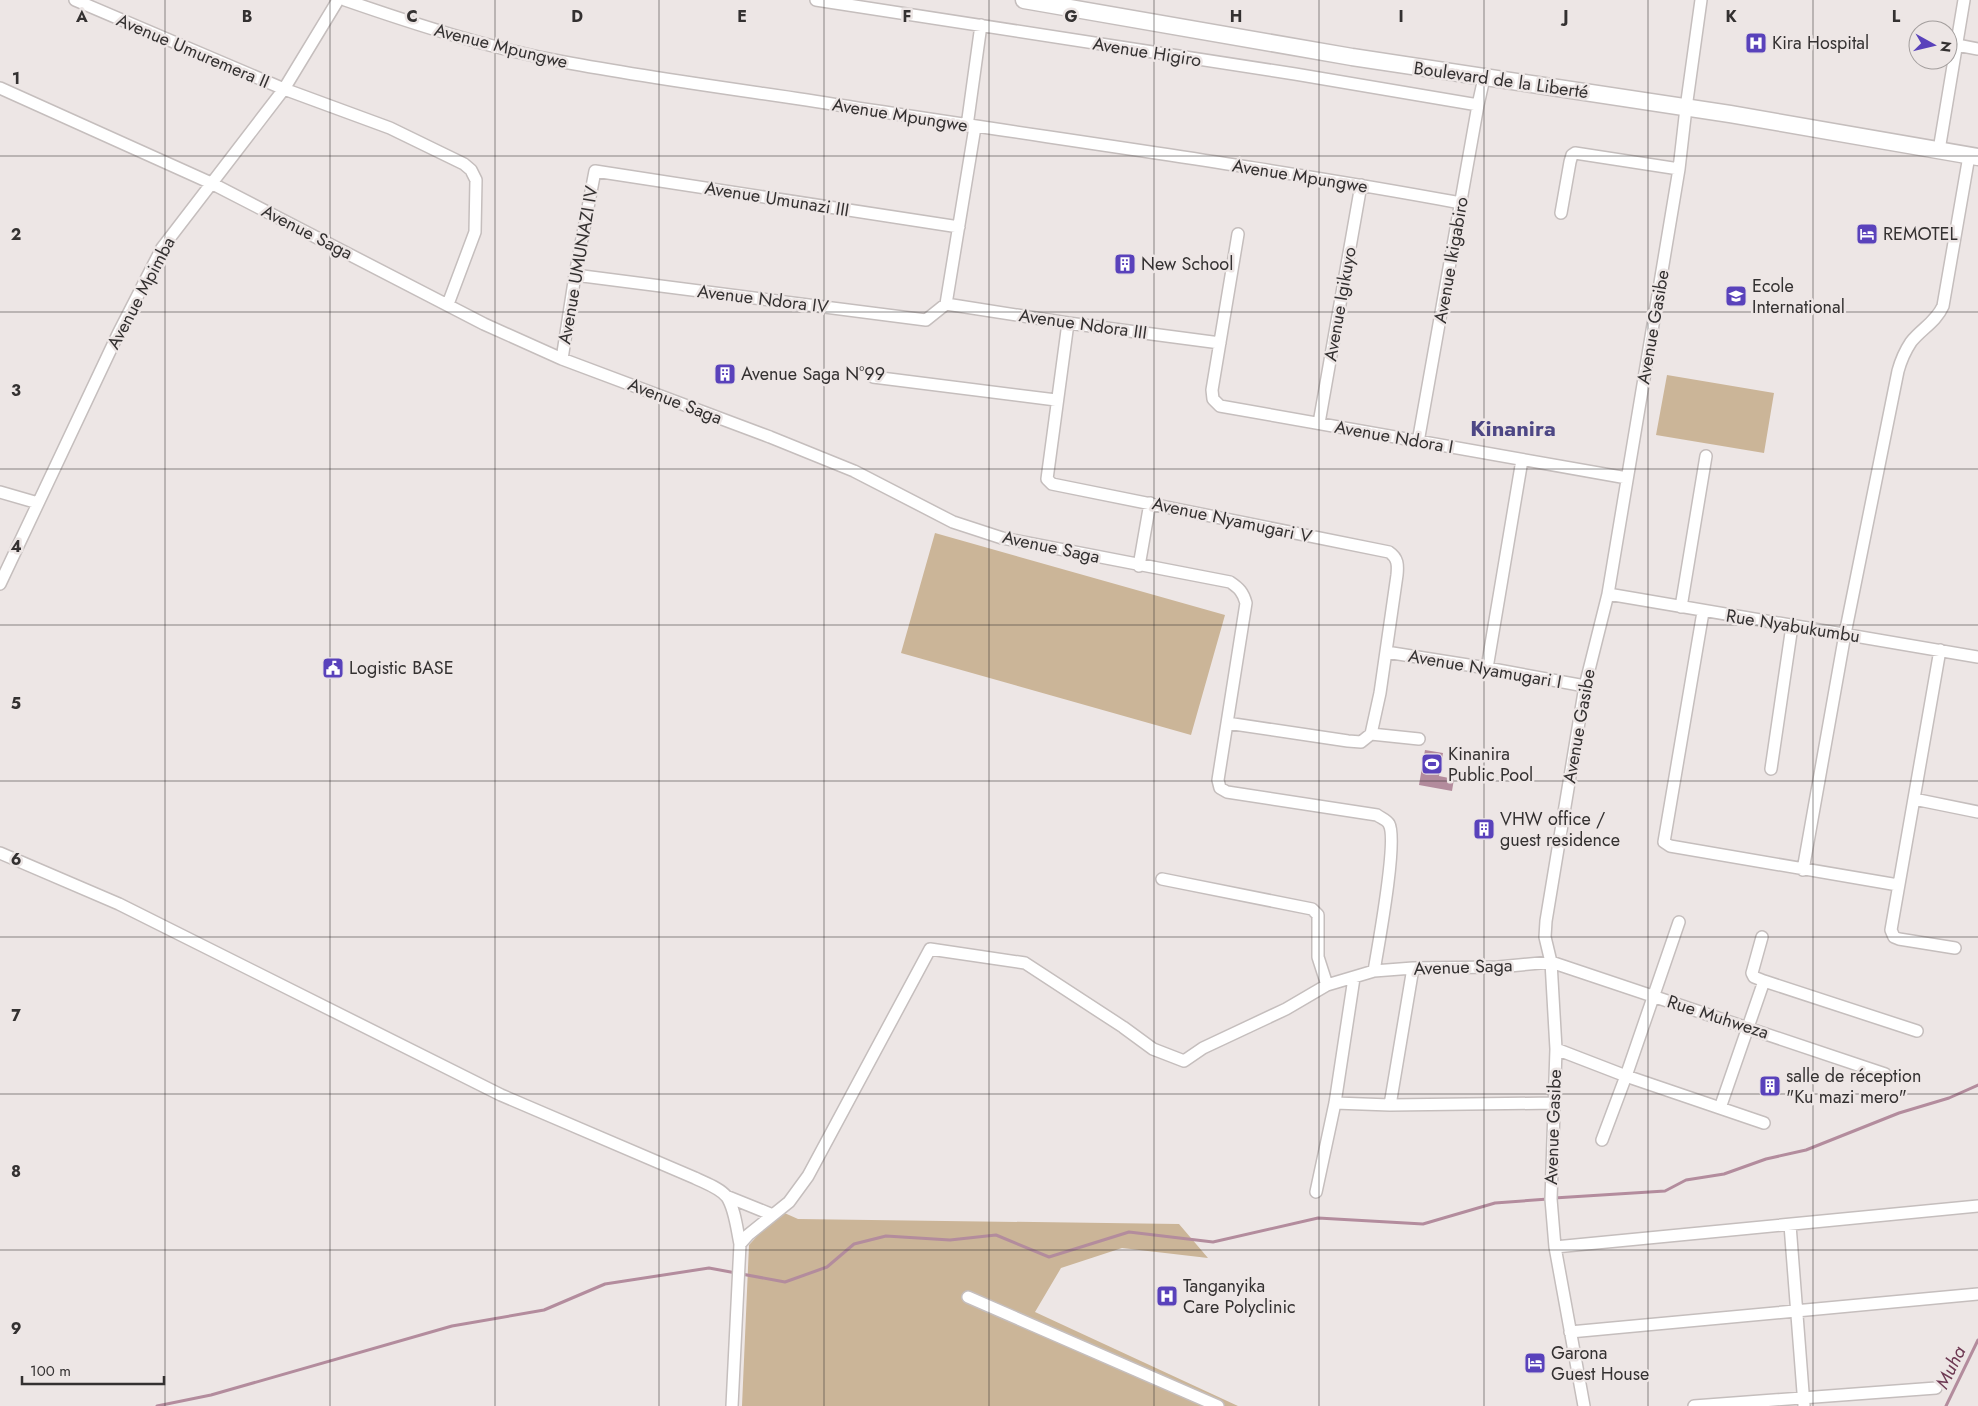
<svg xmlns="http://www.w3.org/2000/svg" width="1978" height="1406" viewBox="0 0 1978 1406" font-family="Jost,sans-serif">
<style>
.green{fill:#cbb598}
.water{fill:#b38c9d}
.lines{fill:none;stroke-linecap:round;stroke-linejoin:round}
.stream{stroke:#b38c9d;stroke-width:3}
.minor-casing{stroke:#c5bebd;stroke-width:14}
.highway-casing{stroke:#c5bebd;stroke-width:19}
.minor{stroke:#fff;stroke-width:11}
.highway{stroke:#fff;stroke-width:16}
.grid{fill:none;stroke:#343131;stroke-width:1;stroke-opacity:0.55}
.labels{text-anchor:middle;stroke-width:5;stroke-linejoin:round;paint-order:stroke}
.poi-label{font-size:18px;fill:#343131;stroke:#ede6e5;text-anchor:start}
.street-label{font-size:18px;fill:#343131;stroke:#ede6e5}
.water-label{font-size:19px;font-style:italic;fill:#6e3953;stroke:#ede6e5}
.district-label{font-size:22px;font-weight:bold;fill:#4d4785;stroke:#ede6e5}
.grid-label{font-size:16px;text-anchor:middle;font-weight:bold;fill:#343131;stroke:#ede6e5;stroke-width:5;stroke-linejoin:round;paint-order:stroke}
</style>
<rect width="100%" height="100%" fill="#ede6e5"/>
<path class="green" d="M1667,375L1774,393L1764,453L1656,435Z
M935,533L1225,615L1191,735L901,653Z
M780,1211L798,1219L1179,1224L1208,1258L1122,1248L1061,1268L1035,1312L1238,1406H742L749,1245Z"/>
<path class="water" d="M1425,750L1443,753L1439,776L1454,779L1452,791L1419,785Z"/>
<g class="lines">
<path class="stream" d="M1554,1198L1665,1191L1686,1180L1724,1174L1766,1159L1806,1150L1899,1113L1949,1098L1978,1085
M157,1406L211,1395L452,1326L544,1310L605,1284L709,1268L785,1282L827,1267L854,1244L886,1236L950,1240L996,1235L1049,1257L1129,1232L1213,1242L1318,1218L1423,1224L1495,1203L1548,1199
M1946,1406L1978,1340"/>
<g class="minor-casing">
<path id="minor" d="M75,0L284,89L390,128L464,164L471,170L476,180L475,232L448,304
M345,0C417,25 489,48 564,62C644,77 726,88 807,100C1025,135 1244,163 1461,203
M816,0L1295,74L1478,105
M1957,45L1978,49
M0,88L211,183L484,324L562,359L770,437L854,471L953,522L1002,538L1230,582C1239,588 1243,592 1246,603L1218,780L1220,788L1227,792L1377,815C1381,818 1387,820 1389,824C1398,840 1378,947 1374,971
M967,126L981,25
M1939,150L1964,0
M1561,213L1570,162L1572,155L1575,153L1679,169
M1238,234L1212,390L1213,399L1220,406L1627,478
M575,275L926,320L946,304
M946,304L1068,323L1220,343
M946,304L975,127
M1068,323L1047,479L1052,484L1389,552C1398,558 1398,565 1397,575L1380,693L1371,734
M562,359L575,275L595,171L959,227
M873,377L1056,400
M1319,423L1361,185
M1418,442L1478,105L1484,78
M0,492L38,503
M1139,566L1150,503
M0,584L118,334L162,248L284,89L338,0
M1608,594L1978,657
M1681,607L1706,456
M1703,612L1664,842L1670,846L1898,885
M1940,650L1891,930L1894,937L1899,939L1955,948
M1386,652L1487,668L1585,686
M1487,668L1522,460
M1227,723L1348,741L1361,742L1371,734L1419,739
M1771,769L1792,626
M1914,799L1978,812
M0,853L119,904L501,1095L695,1178C705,1183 720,1188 727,1197C735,1209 737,1230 740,1244
M1803,870L1845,634L1898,371C1901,360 1905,351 1911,342C1921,329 1936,322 1943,306L1969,156
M1162,879L1312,909L1318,915V957L1327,985
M1762,937L1752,973L1754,977L1764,981
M1556,1049L1626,1076L1764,1123
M1335,1103L1390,1105L1555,1103
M1390,1105L1413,968
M1720,1108L1764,981L1917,1031
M1602,1140L1626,1076L1679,922
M1316,1192L1335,1103L1354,978
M726,1196L773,1215
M1790,1225L1804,1405
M1555,1247L1978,1206
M968,1297L1218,1406
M1570,1332L1978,1294
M732,1406L740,1244L748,1235L789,1202L808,1176L930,949L1025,963L1123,1027L1153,1049L1184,1061L1203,1048L1286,1009L1327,985L1374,971L1413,968L1498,967L1551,962L1885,1074
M1584,1406L1555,1247L1551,1199L1556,1049L1551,962L1545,937L1546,921L1585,686L1608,594L1679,169L1686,108L1701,0
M1694,1406L1936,1388"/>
</g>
<g class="highway-casing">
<path id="highway" d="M1024,0L1352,57L1730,114L1978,157"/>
</g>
<use href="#minor" class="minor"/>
<use href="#highway" class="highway"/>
</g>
<path class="grid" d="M165,0V1406M330,0V1406M495,0V1406M659,0V1406M824,0V1406M989,0V1406M1154,0V1406M1319,0V1406M1484,0V1406M1648,0V1406M1813,0V1406M0,156H1978M0,312H1978M0,469H1978M0,625H1978M0,781H1978M0,937H1978M0,1094H1978M0,1250H1978"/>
<defs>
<g id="hospital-square" transform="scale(1.125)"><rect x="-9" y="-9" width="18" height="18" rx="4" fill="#5942bb" stroke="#ede6e5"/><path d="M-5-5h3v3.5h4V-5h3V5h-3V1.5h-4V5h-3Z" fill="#fff"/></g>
<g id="hotel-square" transform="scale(1.125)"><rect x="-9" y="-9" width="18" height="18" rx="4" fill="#5942bb" stroke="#ede6e5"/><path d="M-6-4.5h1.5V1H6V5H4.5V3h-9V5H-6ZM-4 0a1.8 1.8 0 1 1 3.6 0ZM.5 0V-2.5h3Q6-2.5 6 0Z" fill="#fff"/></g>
<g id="building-square" transform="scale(1.125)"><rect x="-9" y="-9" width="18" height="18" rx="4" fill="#5942bb" stroke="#ede6e5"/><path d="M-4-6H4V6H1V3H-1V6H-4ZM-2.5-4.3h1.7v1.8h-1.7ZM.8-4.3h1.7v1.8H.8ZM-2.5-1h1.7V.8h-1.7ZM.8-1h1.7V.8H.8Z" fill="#fff"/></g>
<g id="school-square" transform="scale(1.125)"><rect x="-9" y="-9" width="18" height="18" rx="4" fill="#5942bb" stroke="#ede6e5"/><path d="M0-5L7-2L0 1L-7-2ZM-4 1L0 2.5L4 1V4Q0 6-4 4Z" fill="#fff"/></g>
<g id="civic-square" transform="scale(1.125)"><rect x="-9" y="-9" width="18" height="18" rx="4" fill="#5942bb" stroke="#ede6e5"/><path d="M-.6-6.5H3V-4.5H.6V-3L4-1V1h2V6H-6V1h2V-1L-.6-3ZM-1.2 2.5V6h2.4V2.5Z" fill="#fff"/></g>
<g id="stadium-square" transform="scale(1.125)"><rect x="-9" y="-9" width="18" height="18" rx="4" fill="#5942bb" stroke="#ede6e5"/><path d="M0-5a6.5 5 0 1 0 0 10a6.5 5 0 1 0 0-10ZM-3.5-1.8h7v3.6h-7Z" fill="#fff"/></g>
</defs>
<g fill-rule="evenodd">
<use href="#hospital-square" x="1756" y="43"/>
<use href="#hotel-square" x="1867" y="234"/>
<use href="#building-square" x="1125" y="264"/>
<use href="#school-square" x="1736" y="296"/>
<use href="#building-square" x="725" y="374"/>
<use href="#civic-square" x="333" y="668"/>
<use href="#stadium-square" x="1432" y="764"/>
<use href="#building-square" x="1484" y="829"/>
<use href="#building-square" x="1770" y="1086"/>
<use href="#hospital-square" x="1167" y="1296"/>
<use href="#hotel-square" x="1535" y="1363"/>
</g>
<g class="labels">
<g class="poi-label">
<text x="1772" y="49">Kira Hospital</text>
<text x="1883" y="240">REMOTEL</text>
<text x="1141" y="270">New School</text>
<text x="1752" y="292">Ecole<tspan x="1752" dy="21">International</tspan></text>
<text x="741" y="380">Avenue Saga N°99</text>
<text x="349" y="674">Logistic BASE</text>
<text x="1448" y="760">Kinanira<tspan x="1448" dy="21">Public Pool</tspan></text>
<text x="1500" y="825">VHW office /<tspan x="1500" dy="21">guest residence</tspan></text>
<text x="1786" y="1082">salle de réception<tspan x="1786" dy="21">"Ku mazi mero"</tspan></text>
<text x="1183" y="1292">Tanganyika<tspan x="1183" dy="21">Care Polyclinic</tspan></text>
<text x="1551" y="1359">Garona<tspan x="1551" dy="21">Guest House</tspan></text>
</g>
<g class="street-label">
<text transform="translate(501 46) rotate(14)" y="6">Avenue Mpungwe</text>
<text transform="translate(193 51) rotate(23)" y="6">Avenue Umuremera II</text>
<text transform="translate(1147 52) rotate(9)" y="6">Avenue Higiro</text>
<text transform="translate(1501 80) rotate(8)" y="6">Boulevard de la Liberté</text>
<text transform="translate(900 115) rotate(9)" y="6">Avenue Mpungwe</text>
<text transform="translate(1300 176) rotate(9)" y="6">Avenue Mpungwe</text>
<text transform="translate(777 199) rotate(9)" y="6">Avenue Umunazi III</text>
<text transform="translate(307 232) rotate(27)" y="6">Avenue Saga</text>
<text transform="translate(1451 260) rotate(-80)" y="6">Avenue Ikigabiro</text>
<text transform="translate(578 265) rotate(-80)" y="6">Avenue UMUNAZI IV</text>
<text transform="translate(141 293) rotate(-62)" y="6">Avenue Mpimba</text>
<text transform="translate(763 299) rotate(7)" y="6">Avenue Ndora IV</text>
<text transform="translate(1340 304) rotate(-80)" y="6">Avenue Igikuyo</text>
<text transform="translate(1083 324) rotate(8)" y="6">Avenue Ndora III</text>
<text transform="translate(1653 327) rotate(-80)" y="6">Avenue Gasibe</text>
<text transform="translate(675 401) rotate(21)" y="6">Avenue Saga</text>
<text transform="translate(1394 437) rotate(10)" y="6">Avenue Ndora I</text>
<text transform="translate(1232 520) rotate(12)" y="6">Avenue Nyamugari V</text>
<text transform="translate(1051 547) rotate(12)" y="6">Avenue Saga</text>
<text transform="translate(1793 626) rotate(9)" y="6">Rue Nyabukumbu</text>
<text transform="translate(1485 669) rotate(10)" y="6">Avenue Nyamugari I</text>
<text transform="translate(1579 726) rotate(-80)" y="6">Avenue Gasibe</text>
<text transform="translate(1463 967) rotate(-2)" y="6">Avenue Saga</text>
<text transform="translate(1718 1017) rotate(18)" y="6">Rue Muhweza</text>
<text transform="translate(1553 1127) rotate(-88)" y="6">Avenue Gasibe</text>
</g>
<g class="water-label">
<text transform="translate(1950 1367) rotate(-64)" y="7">Muha</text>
</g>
<g class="district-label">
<text x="1513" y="436">Kinanira</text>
</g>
</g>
<g class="grid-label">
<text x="82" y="22">A</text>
<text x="247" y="22">B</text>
<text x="412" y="22">C</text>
<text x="577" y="22">D</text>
<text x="742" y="22">E</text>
<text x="907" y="22">F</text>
<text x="1071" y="22">G</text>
<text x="1236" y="22">H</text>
<text x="1401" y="22">I</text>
<text x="1566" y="22">J</text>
<text x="1731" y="22">K</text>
<text x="1896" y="22">L</text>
<text x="16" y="84">1</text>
<text x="16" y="240">2</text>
<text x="16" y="396">3</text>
<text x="16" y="552">4</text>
<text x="16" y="709">5</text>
<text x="16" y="865">6</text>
<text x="16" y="1021">7</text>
<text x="16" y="1177">8</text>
<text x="16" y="1334">9</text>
</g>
<g transform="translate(1933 45) rotate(98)"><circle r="24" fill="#ede6e5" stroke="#a39e9d"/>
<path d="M0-4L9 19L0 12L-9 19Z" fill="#5942bb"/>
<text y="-8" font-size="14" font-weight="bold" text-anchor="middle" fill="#343131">N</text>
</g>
<path d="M22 1376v8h142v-8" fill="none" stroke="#343131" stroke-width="2.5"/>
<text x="30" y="1376" font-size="15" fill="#343131" stroke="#ede6e5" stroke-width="4" paint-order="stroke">100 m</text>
</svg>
